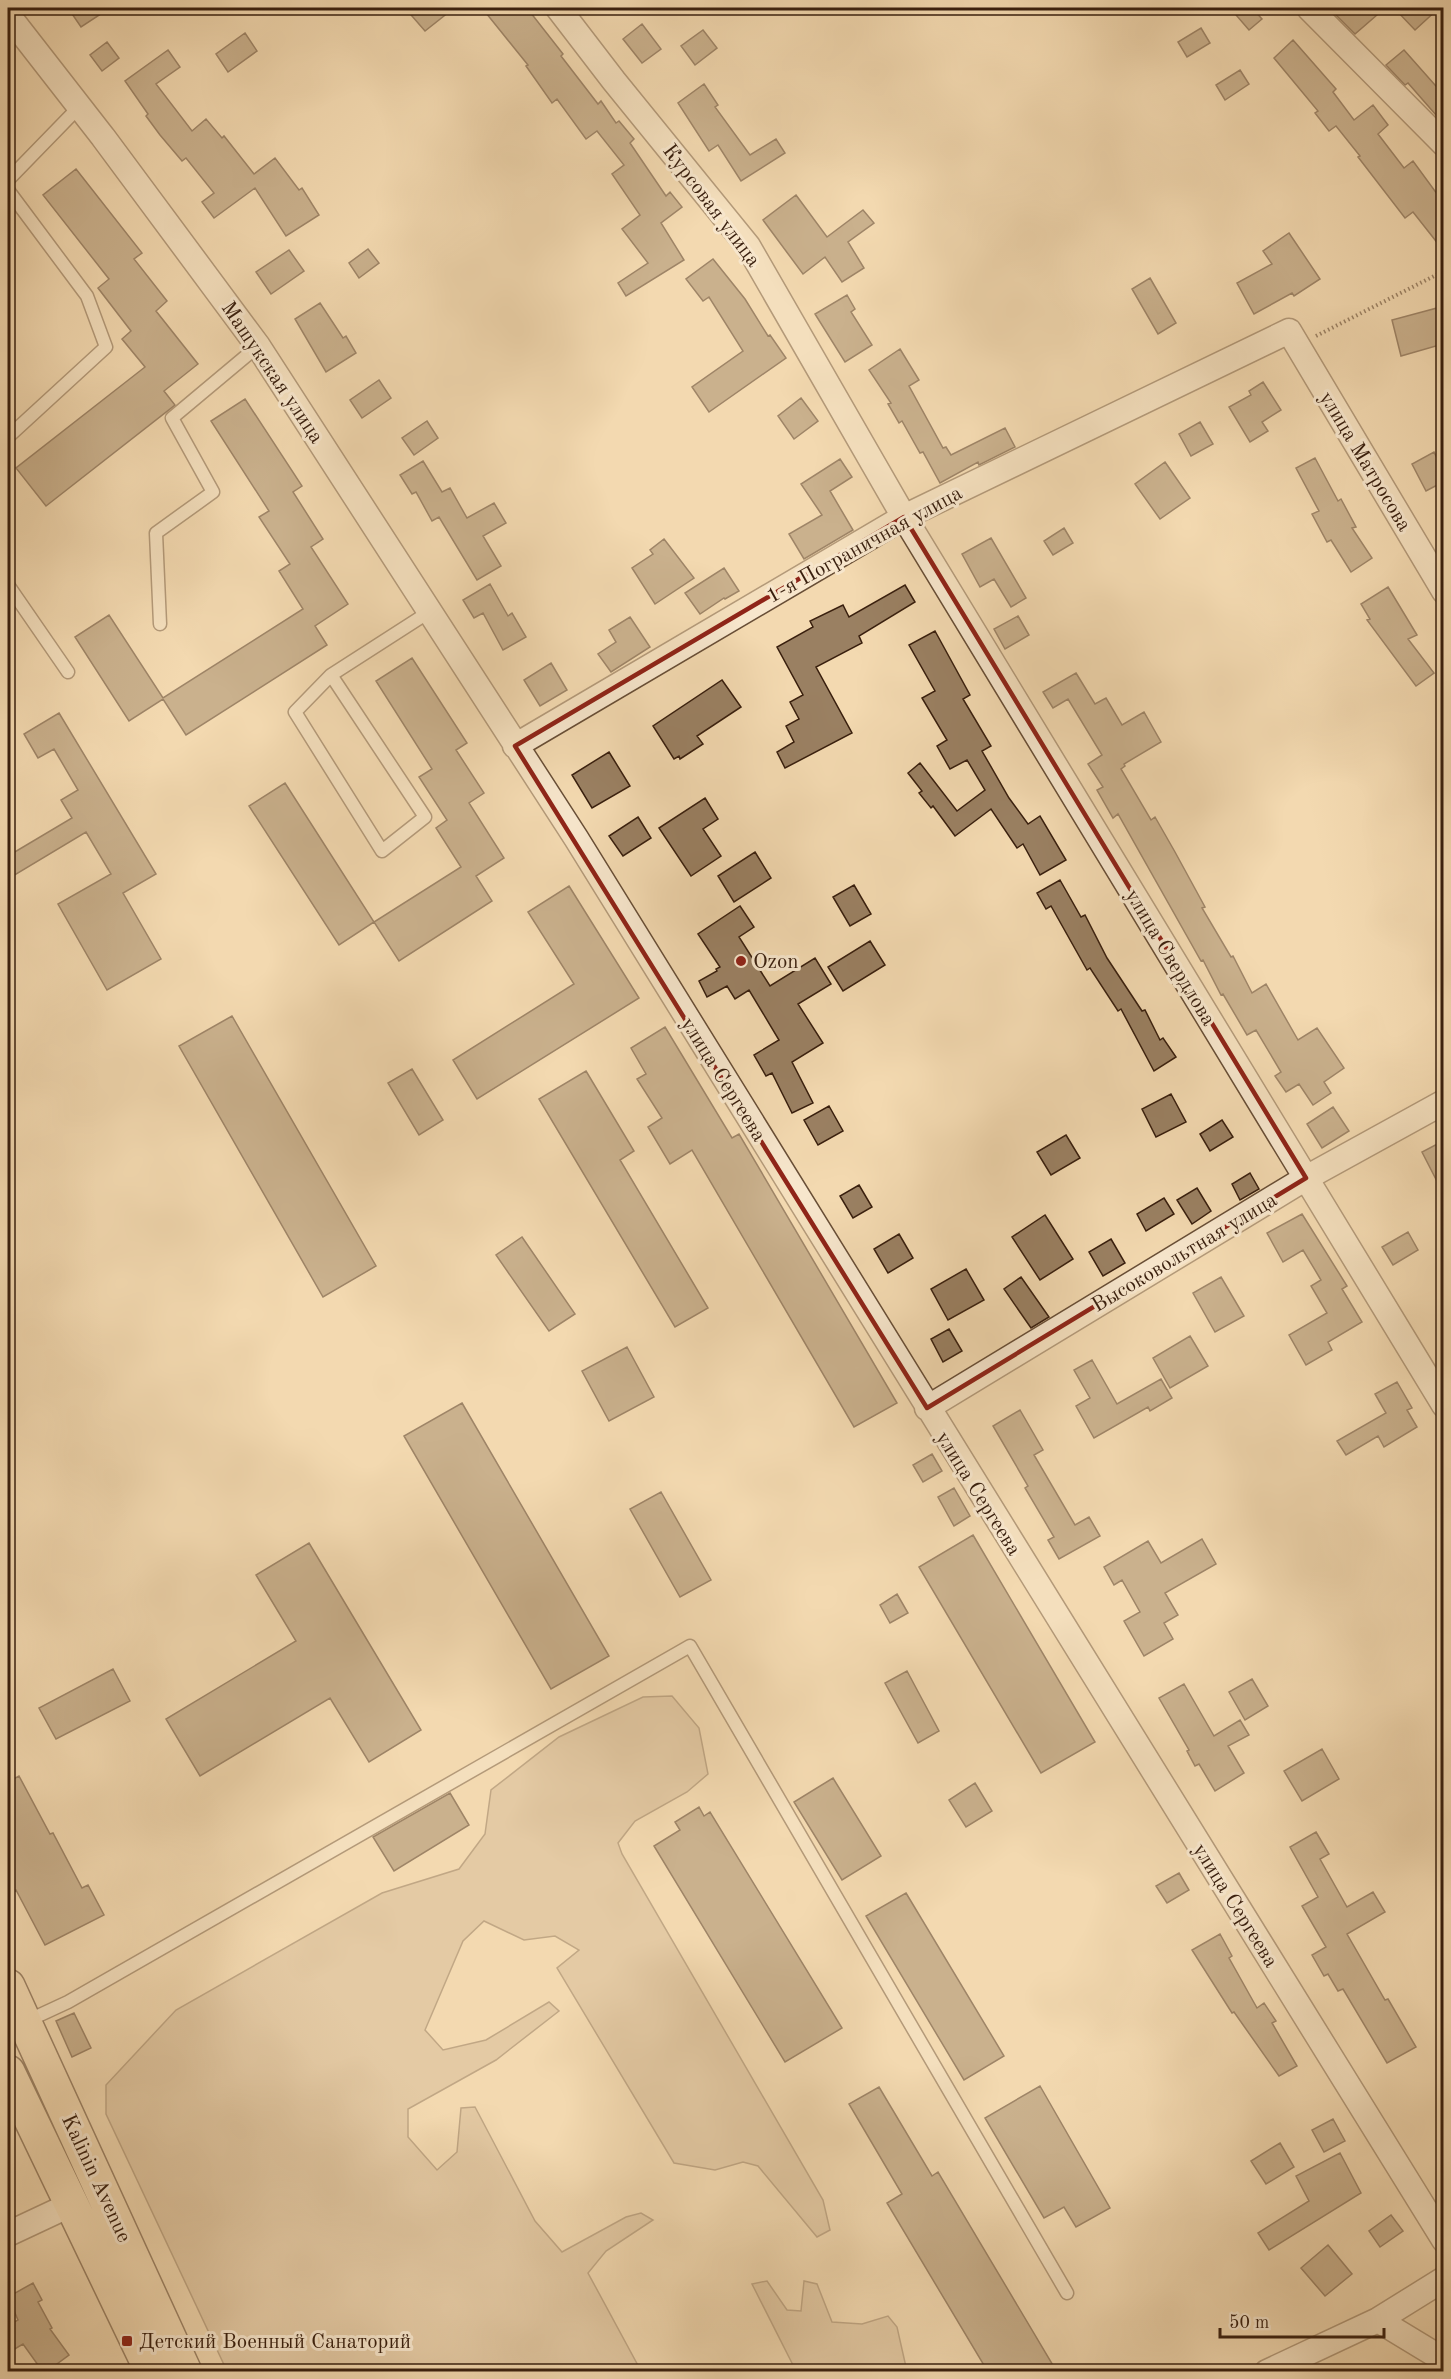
<svg xmlns="http://www.w3.org/2000/svg" width="1451" height="2379" viewBox="0 0 1451 2379" font-family="'Old Standard TT',serif">
<style>
.green{fill:#d3b994;stroke:#866c51;stroke-width:1.5}
.building{fill:#9a8062;stroke:#391f0e;stroke-width:1.5}
.lines{fill:none;stroke-linecap:round;stroke-linejoin:round}
.service-casing{stroke:#684e36;stroke-width:15}
.minor-casing{stroke:#684e36;stroke-width:27}
.primary-casing{stroke:#391f0e;stroke-width:36}
.path{stroke:#391f0e;stroke-width:4;stroke-dasharray:1.5 3;stroke-linecap:butt}
.service{stroke:#f7e6cc;stroke-width:12}
.minor{stroke:#f7e6cc;stroke-width:24}
.primary{stroke:#f3d9b0;stroke-width:33}
.marked{fill:none;stroke:#8f2418;stroke-width:4.5;stroke-linejoin:round}
.poi-dot{fill:#8f2418;stroke:#f7e6cc;stroke-width:2}
.labels{text-anchor:middle;stroke-width:6;stroke-linejoin:round;paint-order:stroke}
.street-label{font-size:21px;fill:#391f0e;stroke:#f7e6cc}
.poi-label{font-size:21px;fill:#391f0e;stroke:#f7e6cc;text-anchor:start}
</style>
<rect width="100%" height="100%" fill="#f3d9b0"/>
<filter id="stains"><feTurbulence type="fractalNoise" baseFrequency=".00333" numOctaves="4"/><feColorMatrix values="0 0 0 0 .2 0 0 0 0 .09 0 0 0 0 .02 0 0 0 .5 -.17"/></filter>
<radialGradient id="worn" r=".72"><stop offset=".6" stop-color="#630" stop-opacity="0"/><stop offset="1" stop-color="#630" stop-opacity=".3"/></radialGradient>
<path class="green" d="M672,1696L699,1728L708,1774L687,1792L635,1821L618,1843L622,1854L823,2200L830,2230L817,2237L758,2166L743,2162L715,2170L674,2163L557,1968L579,1950L555,1936L524,1940L484,1921L463,1941L425,2030L443,2050L486,2040L549,2002L559,2011L496,2060L408,2109V2137L437,2170L457,2152L461,2108L475,2107L535,2221L562,2252L626,2217L641,2213L653,2220L606,2251L588,2273L641,2371H227L106,2114V2085L176,2010L382,1893L459,1869L485,1834L491,1790L559,1737L643,1697Z
M767,2281L787,2310L801,2311L804,2281L817,2284L832,2322L862,2324L888,2316L897,2327L906,2367L909,2371H796L752,2284Z"/>
<path class="building" d="M68,8H110L81,27Z
M405,8H454L425,31Z
M482,8H527L563,54L561,56L598,104L601,101L616,123L619,121L634,139L630,143L666,196L670,192L682,207L661,223L684,260L626,296L618,283L648,263L622,229L640,215L612,174L624,165L597,131L586,139L557,99L552,103L526,66L528,65Z
M1230,8H1252L1262,19L1249,30Z
M1329,8H1385L1355,34Z
M1394,8H1439L1415,30Z
M642,24L661,49L642,63L623,39Z
M1201,28L1210,43L1187,57L1178,42Z
M703,30L717,48L695,65L681,46Z
M245,33L257,51L228,72L216,54Z
M1293,40L1336,89L1333,92L1354,120L1373,105L1388,125L1378,134L1404,168L1413,161L1443,202V250L1413,212L1405,218L1358,157L1360,156L1336,126L1329,131L1315,113L1318,111L1274,58Z
M107,42L119,58L102,71L90,55Z
M168,50L180,67L156,84L192,131L206,119L222,138L224,136L254,174L275,158L299,190L302,188L319,215L286,236L255,188L214,218L202,202L214,193L186,158L182,161L160,135L146,116L148,114L125,81Z
M1404,50L1443,94V123L1408,83L1405,85L1386,65Z
M1240,70L1249,84L1225,100L1216,85Z
M704,84L718,105L715,107L750,155L776,139L785,153L741,181L718,145L709,151L678,103Z
M76,169L142,253L134,259L167,301L156,311L198,364L164,391L175,405L46,506L16,468L145,367L122,339L131,331L98,288L109,279L43,195Z
M796,195L827,237L863,210L874,223L848,242L864,268L842,282L825,257L803,274L763,220Z
M1289,233L1320,279L1294,296L1292,293L1254,314L1237,283L1272,264L1263,251Z
M368,249L379,263L359,278L349,263Z
M289,250L304,271L271,294L256,272Z
M713,259L745,299L768,336L770,335L786,358L709,412L692,387L743,351L709,297L703,301L686,279Z
M1150,278L1176,323L1158,334L1132,289Z
M847,295L855,309L851,312L872,345L845,362L815,314Z
M320,303L343,338L346,336L356,353L326,372L295,319Z
M1437,308L1443,331V344L1401,356L1392,320Z
M900,349L919,380L909,386L943,448L946,447L951,455L1005,428L1015,447L979,465L978,462L940,483L923,452L920,453L902,421L899,423L888,404L891,403L869,370Z
M379,380L391,398L362,418L350,400Z
M1263,382L1281,410L1262,422L1268,431L1250,442L1229,407L1251,395L1249,391Z
M801,398L818,421L794,439L778,416Z
M245,399L302,486L293,492L323,539L311,547L348,604L315,626L327,645L186,735L163,699L129,721L75,637L109,615L163,698L303,609L279,571L290,564L259,517L269,511L211,421Z
M427,421L438,438L414,455L402,438Z
M1200,422L1213,444L1191,456L1179,434Z
M1434,452L1443,471V482L1426,491L1412,464Z
M1315,458L1338,501L1341,499L1356,527L1352,528L1372,558L1351,572L1331,540L1327,542L1312,514L1319,511L1296,468Z
M840,459L852,477L830,491L853,530L804,559L789,534L822,515L801,484Z
M423,461L442,492L450,488L467,518L494,503L506,523L483,536L501,566L477,580L439,517L432,521L416,492L412,494L400,475Z
M1165,462L1190,498L1160,519L1135,484Z
M1064,528L1073,543L1053,555L1044,541Z
M991,538L1026,598L1011,607L994,579L980,587L962,554Z
M664,539L694,578L655,604L632,568L653,554L650,550Z
M724,568L739,591L725,599L724,598L700,614L685,593Z
M490,584L508,616L512,613L526,637L503,650L483,613L474,618L463,600Z
M905,585L915,602L859,636L862,643L816,667L852,733L785,768L777,752L794,742L786,726L799,719L790,702L803,695L777,647L813,627L810,621L843,605L849,617Z
M1388,587L1417,635L1408,639L1434,673L1416,686L1367,620L1370,619L1361,604Z
M1018,616L1029,635L1005,649L994,629Z
M630,617L650,647L611,672L598,654L616,642L609,630Z
M935,631L970,695L963,699L991,746L982,751L1009,798L1028,824L1040,816L1066,860L1040,875L1023,844L1017,848L991,809L955,836L933,806L931,808L919,793L922,791L908,773L920,763L957,811L985,790L967,760L950,769L937,746L947,740L922,698L935,691L909,645Z
M412,658L467,743L456,750L484,793L469,803L504,858L476,876L492,901L399,961L374,922L461,867L436,828L447,820L419,777L432,769L376,681Z
M551,663L567,690L540,706L524,680Z
M1076,673L1095,704L1106,698L1122,725L1144,712L1161,742L1124,764L1125,766L1121,769L1151,820L1155,817L1175,852L1205,907L1202,908L1231,957L1233,956L1252,993L1266,984L1298,1040L1317,1028L1344,1068L1324,1082L1331,1093L1313,1105L1299,1084L1286,1092L1275,1076L1281,1072L1256,1030L1247,1035L1223,994L1221,995L1203,960L1201,961L1118,814L1113,818L1097,790L1103,787L1088,764L1102,755L1068,699L1053,708L1043,692Z
M722,680L741,707L697,736L703,744L680,759L679,756L674,759L653,726Z
M59,713L156,874L123,893L161,959L107,990L58,904L111,874L86,832L8,879V856L72,818L61,800L78,790L54,749L38,758L24,734Z
M609,752L630,786L592,808L572,775Z
M285,783L374,922L339,945L249,806Z
M705,798L718,819L703,829L721,856L691,876L659,828Z
M638,817L651,838L623,856L609,836Z
M755,852L771,878L734,902L718,876Z
M1060,880L1081,917L1085,915L1107,958L1142,1011L1145,1010L1160,1040L1163,1038L1176,1057L1154,1071L1121,1009L1118,1011L1090,968L1087,970L1051,906L1046,909L1037,893Z
M854,885L871,914L850,926L833,897Z
M569,886L639,998L477,1099L453,1060L574,984L528,912Z
M740,906L754,927L739,937L770,986L815,958L831,984L798,1004L823,1043L792,1062L813,1103L792,1113L772,1073L766,1076L754,1055L779,1040L749,990L735,999L727,986L707,997L699,981L717,971L716,969L720,967L698,934Z
M870,941L885,965L843,991L828,967Z
M232,1016L376,1266L323,1297L179,1046Z
M665,1027L732,1138L739,1134L897,1403L854,1427L692,1150L670,1164L648,1127L662,1118L637,1079L646,1074L631,1048Z
M412,1069L443,1120L419,1135L388,1083Z
M586,1071L634,1151L620,1160L708,1308L675,1327L539,1099Z
M1171,1094L1186,1122L1156,1137L1142,1109Z
M829,1106L843,1131L818,1145L804,1120Z
M1333,1107L1349,1131L1322,1148L1307,1124Z
M1222,1120L1233,1137L1210,1151L1200,1134Z
M1066,1135L1080,1158L1051,1175L1037,1152Z
M1443,1141V1193L1422,1152Z
M1250,1173L1259,1189L1240,1200L1232,1184Z
M859,1185L872,1207L853,1218L840,1196Z
M1197,1188L1211,1211L1192,1224L1177,1200Z
M1164,1198L1174,1214L1146,1231L1137,1214Z
M1302,1214L1347,1286L1342,1289L1362,1322L1328,1342L1332,1350L1306,1365L1289,1335L1327,1313L1311,1286L1321,1280L1303,1250L1283,1262L1267,1233Z
M1045,1215L1073,1259L1040,1280L1012,1237Z
M1408,1232L1418,1250L1393,1265L1382,1247Z
M899,1234L913,1258L888,1273L874,1249Z
M522,1237L575,1314L549,1331L496,1255Z
M1111,1239L1125,1263L1103,1276L1089,1252Z
M966,1269L984,1300L948,1320L931,1289Z
M1021,1277L1049,1317L1031,1328L1004,1289Z
M1221,1277L1244,1316L1215,1332L1193,1293Z
M949,1329L962,1351L943,1362L931,1339Z
M1190,1336L1208,1366L1170,1388L1153,1358Z
M627,1347L654,1397L609,1421L582,1371Z
M1092,1360L1117,1404L1161,1379L1172,1398L1150,1411L1148,1407L1094,1438L1076,1406L1090,1398L1074,1370Z
M1397,1382L1412,1408L1407,1410L1417,1427L1384,1447L1378,1436L1346,1455L1337,1441L1386,1413L1375,1394Z
M462,1403L609,1656L551,1689L404,1436Z
M1020,1410L1043,1450L1034,1455L1075,1525L1089,1517L1100,1536L1059,1559L1048,1540L1054,1537L1025,1488L1028,1486L993,1426Z
M932,1454L942,1471L923,1482L913,1465Z
M954,1488L970,1516L954,1526L938,1497Z
M661,1492L711,1580L680,1597L630,1509Z
M973,1535L1095,1742L1041,1773L919,1567Z
M1202,1539L1216,1564L1165,1593L1178,1615L1164,1623L1173,1639L1144,1656L1124,1621L1140,1612L1122,1580L1114,1585L1104,1567L1148,1541L1161,1563Z
M309,1543L421,1730L369,1762L330,1698L200,1776L166,1719L296,1641L256,1575Z
M897,1594L908,1613L890,1623L880,1605Z
M113,1669L130,1701L56,1739L39,1708Z
M907,1671L939,1731L918,1743L885,1683Z
M1252,1679L1268,1706L1245,1720L1229,1692Z
M1184,1684L1214,1736L1240,1720L1249,1735L1228,1746L1244,1773L1215,1791L1199,1764L1195,1766L1187,1751L1189,1750L1159,1698Z
M1322,1749L1339,1779L1302,1801L1284,1771Z
M19,1776L50,1834L53,1833L82,1888L88,1885L104,1915L45,1945L16,1890L8,1895V1782Z
M833,1778L881,1856L842,1880L794,1802Z
M975,1783L992,1811L966,1827L949,1800Z
M450,1793L469,1825L394,1871L373,1837Z
M699,1807L704,1816L710,1812L842,2028L785,2062L654,1846L680,1830L675,1822Z
M1316,1832L1329,1854L1320,1859L1347,1907L1373,1892L1385,1912L1347,1934L1385,2000L1388,1999L1416,2047L1387,2063L1343,1989L1338,1991L1328,1974L1324,1976L1312,1955L1326,1947L1302,1906L1318,1897L1290,1847Z
M1179,1873L1189,1890L1167,1903L1156,1886Z
M906,1893L1004,2056L964,2080L866,1916Z
M1220,1934L1232,1956L1229,1958L1257,2008L1264,2003L1276,2021L1272,2023L1297,2066L1279,2076L1234,2012L1232,2013L1192,1950Z
M74,2013L91,2048L72,2057L56,2021Z
M1040,2086L1110,2208L1076,2227L1064,2207L1044,2218L985,2118Z
M879,2087L932,2176L938,2172L1057,2372H988L887,2203L902,2194L849,2104Z
M1333,2119L1345,2141L1324,2152L1312,2130Z
M1280,2143L1294,2167L1266,2184L1251,2161Z
M1340,2153L1361,2193L1269,2250L1258,2233L1309,2201L1296,2176Z
M1391,2215L1403,2231L1380,2247L1369,2231Z
M1328,2245L1352,2274L1325,2296L1301,2268Z
M33,2283L42,2300L38,2302L52,2328L50,2329L69,2355L46,2372H43L23,2344L8,2353V2326L18,2320L8,2297Z"/>
<g class="lines">
<g class="service-casing">
<path id="service" d="M8,180L79,107
M8,190L87,296L106,347L8,437
M8,585L68,672
M160,624L156,533L213,492L172,418L258,346
M331,675L425,817L382,851L295,712L331,675L429,612
M27,2021L68,2002L690,1646L1067,2293"/>
</g>
<g class="minor-casing">
<path id="minor" d="M558,8L614,81L748,246L904,517L1444,1405
M1309,8L1444,144
M8,15L103,137L258,346L576,838L1444,2240
M515,746L904,517L1289,331L1444,591
M927,1408L1306,1178L1444,1102
M8,2234L72,2204
M1378,2320L1444,2360
M1267,2372L1378,2320L1444,2279"/>
</g>
<g class="primary-casing">
<path id="primary" d="M8,1986L185,2372
M8,2072L152,2372"/>
</g>
<path class="path" d="M1316,336L1444,271"/>
<use href="#service" class="service"/>
<use href="#minor" class="minor"/>
<use href="#primary" class="primary"/>
</g>
<path d="M0 0H1451V2379H0ZM904,517L1306,1178L927,1408L515,746Z" fill="#f3d9b0" fill-opacity=".55" fill-rule="evenodd"/>
<path class="marked" d="M904,517L1306,1178L927,1408L515,746Z"/>
<g class="poi-dot">
<circle cx="741" cy="961" r="6"/>
<rect x="121" y="2335" width="12" height="12" rx="3"/>
</g>
<g class="labels">
<g class="street-label">
<text transform="translate(712 205) rotate(53)" y="7">Курсовая улица</text>
<text transform="translate(273 372) rotate(56)" y="7">Машукская улица</text>
<text transform="translate(1366 461) rotate(59)" y="7">улица Матросова</text>
<text transform="translate(864 544) rotate(-29)" y="7">1-я Пограничная улица</text>
<text transform="translate(1171 957) rotate(59)" y="7">улица Свердлова</text>
<text transform="translate(724 1079) rotate(58)" y="7">улица Сергеева</text>
<text transform="translate(1184 1252) rotate(-31)" y="7">Высоковольтная улица</text>
<text transform="translate(979 1493) rotate(58)" y="7">улица Сергеева</text>
<text transform="translate(1236 1905) rotate(58)" y="7">улица Сергеева</text>
<text transform="translate(97 2178) rotate(65)" y="7">Kalinin Avenue</text>
</g>
<g class="poi-label">
<text x="753" y="968">Ozon</text>
<text x="139" y="2348">Детский Военный Санаторий</text>
</g>
</g>
<rect width="1451" height="2379" fill="none" stroke="#f3d9b0" stroke-width="30"/>
<rect x="9" y="9" width="1433" height="2361" fill="none" stroke="#391f0e" stroke-width="3"/>
<rect x="15" y="15" width="1421" height="2349" fill="none" stroke="#391f0e" stroke-width="1.5"/>
<path d="M1220 2328v9h164v-9" fill="none" stroke="#391f0e" stroke-width="3"/>
<text x="1229" y="2328" font-size="18" fill="#391f0e" stroke="#f7e6cc" stroke-width="4.5" paint-order="stroke">50 m</text>
<rect width="100%" height="100%" filter="url(#stains)"/>
<rect width="100%" height="100%" fill="url(#worn)"/>
</svg>
